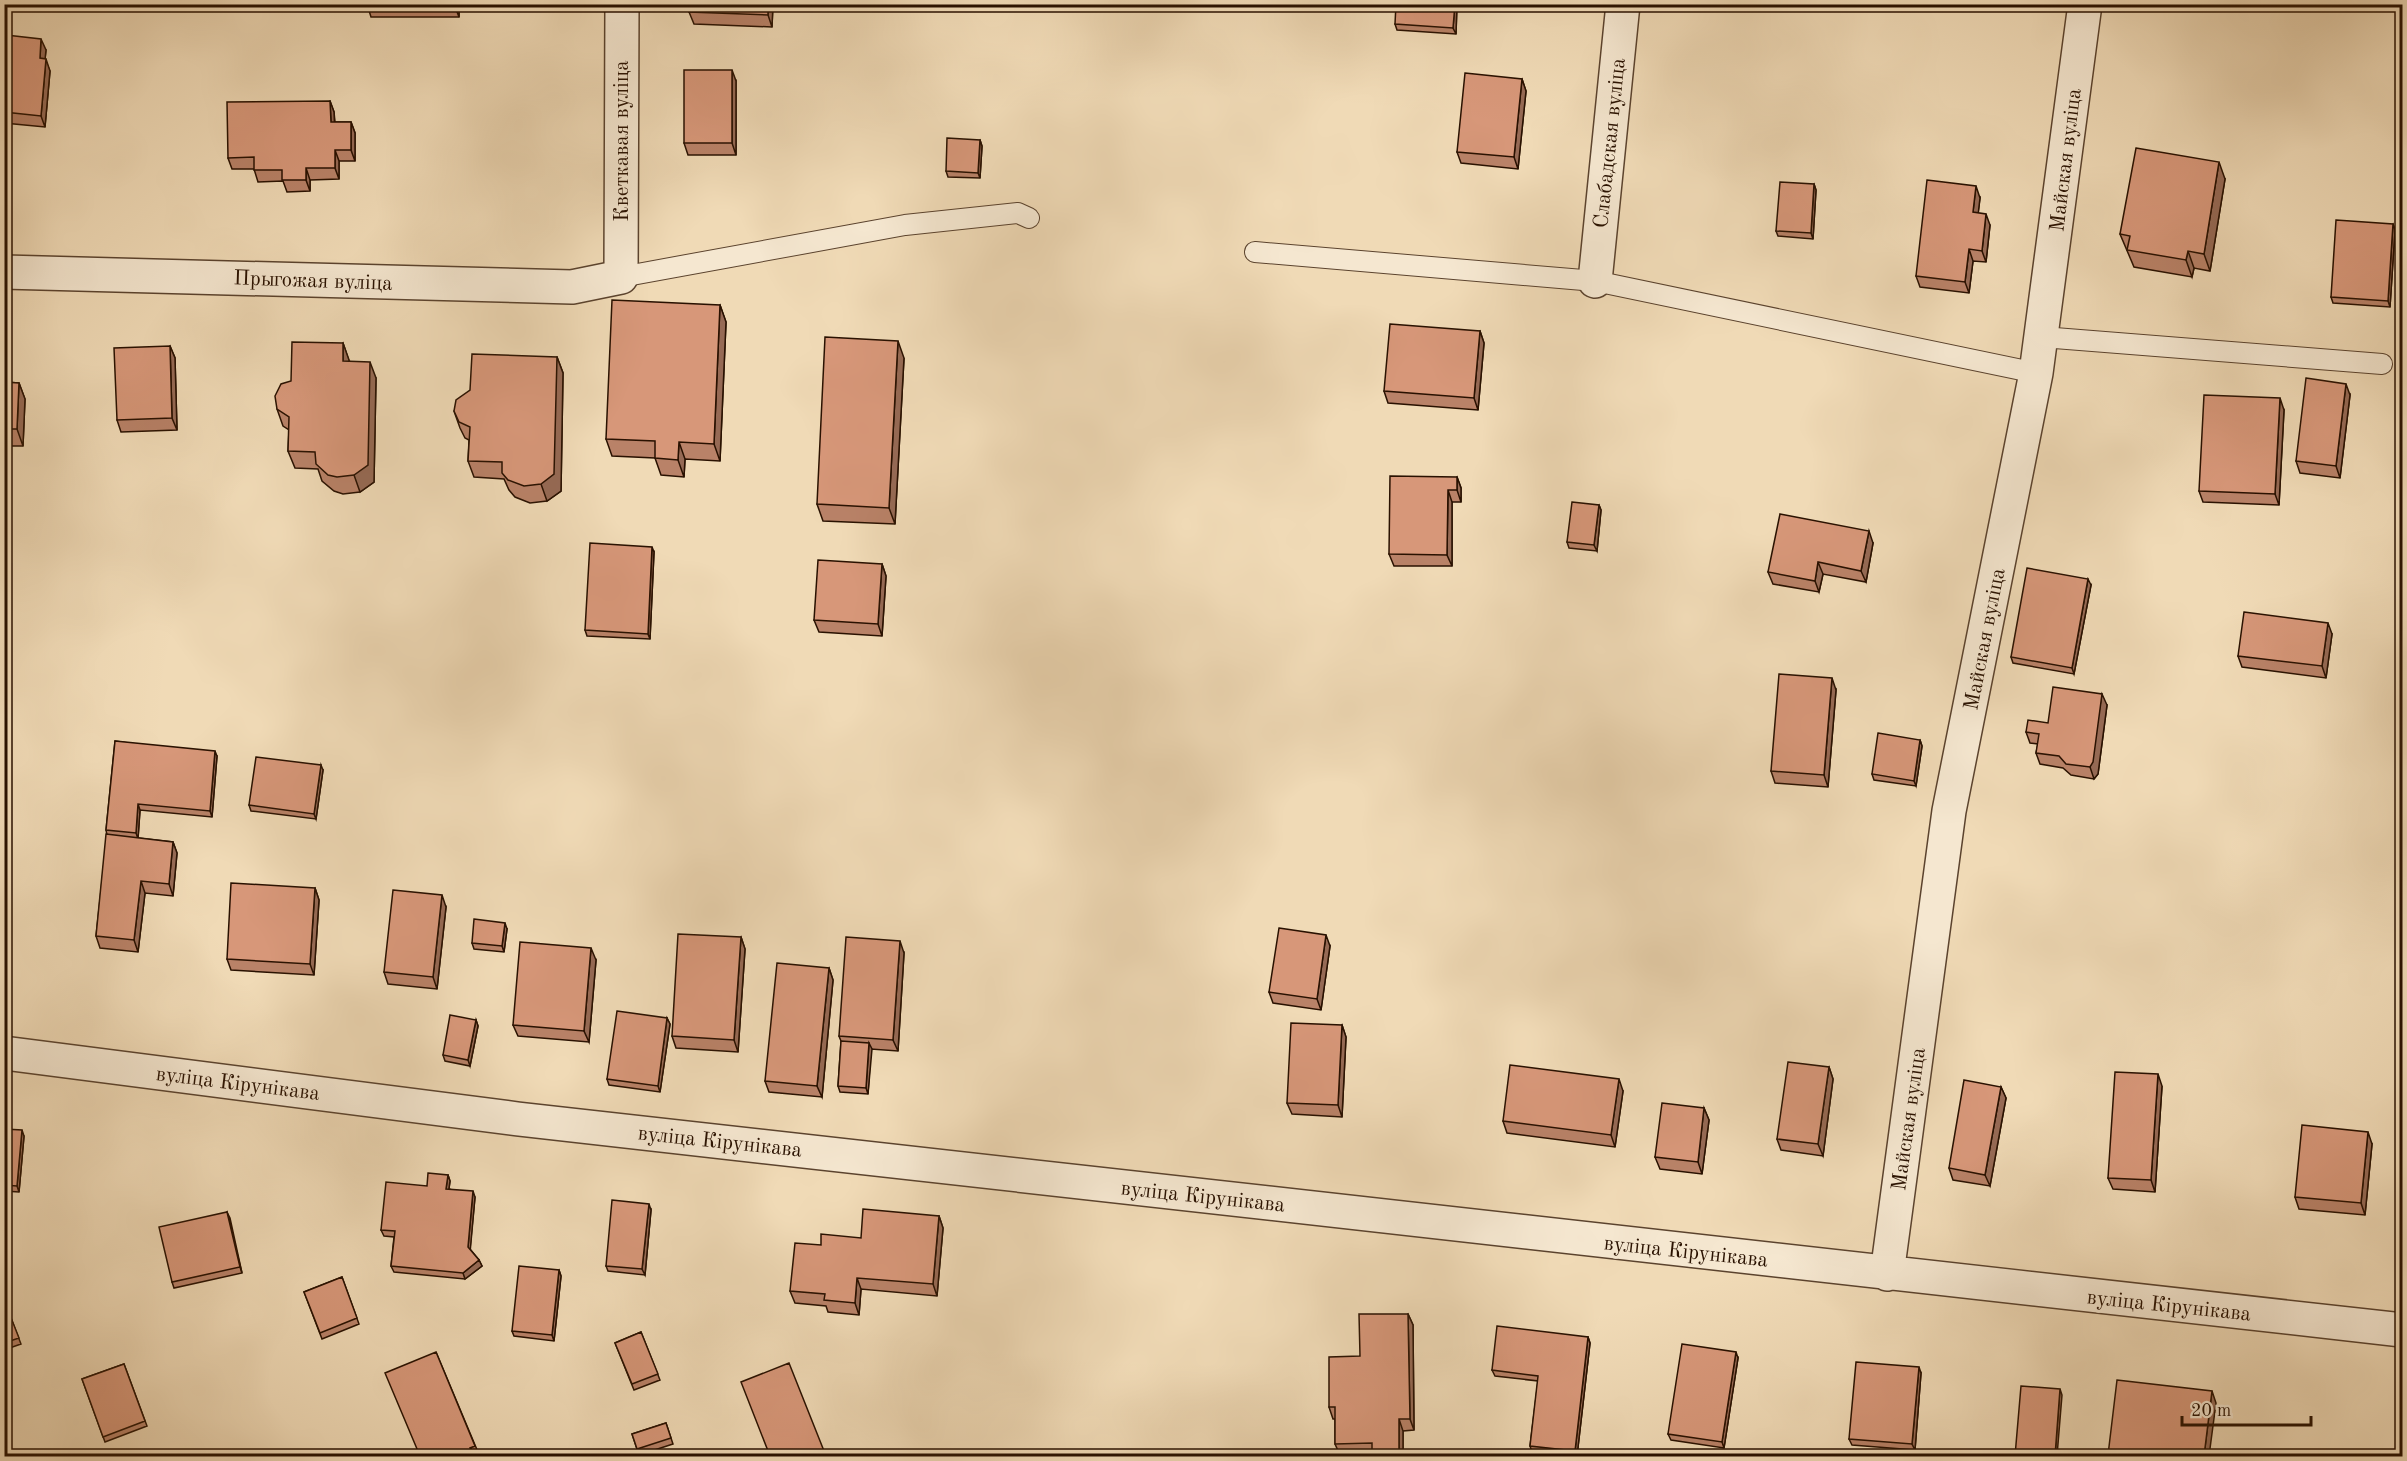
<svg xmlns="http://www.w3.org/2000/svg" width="2407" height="1461" viewBox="0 0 2407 1461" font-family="'Old Standard TT',serif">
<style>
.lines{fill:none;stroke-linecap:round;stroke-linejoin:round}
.service-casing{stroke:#5b432e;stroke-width:22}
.minor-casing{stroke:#5b432e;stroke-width:36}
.service{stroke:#f5e7d0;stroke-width:20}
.minor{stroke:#f5e7d0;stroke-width:33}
.wall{fill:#b98268;stroke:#291100;stroke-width:1.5}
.shaded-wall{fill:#966a55;stroke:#291100;stroke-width:1.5}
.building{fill:#d79779;stroke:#291100;stroke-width:1.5}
.labels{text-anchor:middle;stroke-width:6;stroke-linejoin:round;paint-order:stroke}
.street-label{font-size:21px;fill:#291100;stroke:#f5e7d0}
</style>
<rect width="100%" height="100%" fill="#f0dab6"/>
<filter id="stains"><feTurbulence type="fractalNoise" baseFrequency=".00333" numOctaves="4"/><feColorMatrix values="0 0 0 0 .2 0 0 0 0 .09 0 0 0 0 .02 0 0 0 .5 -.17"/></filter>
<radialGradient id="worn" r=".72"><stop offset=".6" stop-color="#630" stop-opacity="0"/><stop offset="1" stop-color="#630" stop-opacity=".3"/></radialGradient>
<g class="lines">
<g class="service-casing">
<path id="service" d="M1255,252L1595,281L2036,373
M621,277L905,225L1018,213L1029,218
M2042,337L2382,364"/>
</g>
<g class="minor-casing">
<path id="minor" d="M4,272L572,287L621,277L622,4
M1595,281L1623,4
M4,1053L518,1119L2402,1330
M1887,1274L1949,811L2036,373L2085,4"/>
</g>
<use href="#service" class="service"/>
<use href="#minor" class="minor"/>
</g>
<path class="wall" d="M367,4H459V17H371Z
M690,4H773L772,27L694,24L689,12Z
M1457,4L1456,34L1397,30L1395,24Z
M4,47L46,50L45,59L50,71L45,127L4,123Z
M1522,79L1526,91L1518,169L1461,163L1457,152Z
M736,81V155H688L684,143Z
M330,101L334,112L335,122H351L355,133V161H339V179L310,180V191L287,192L283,181L258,182L254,169H232L228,158Z
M980,140L982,146L980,178L948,177L946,171Z
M2225,179L2210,271L2194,268L2192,277L2134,267L2120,234Z
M1814,184L1816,190L1813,239L1778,236L1776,231Z
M1980,198L1978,213L1990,225L1986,262L1973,261L1969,293L1920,287L1916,276Z
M2393,224L2395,230L2390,307L2333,303L2331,297Z
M720,305L726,322L720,461L685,459L684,477L661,475L655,458L612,456L606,439Z
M1480,331L1484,343L1478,410L1388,403L1384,391Z
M343,343L349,361L376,378L374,482L360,492L343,494L334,491L322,481L318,469L295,468L288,451L289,430L283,426L277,409Z
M170,346L175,358L177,430L121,432L117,420Z
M557,357L563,373L561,491L547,501L530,503L515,497L509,490L504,479L474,477L468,461L469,440L465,438L460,428L454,411Z
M904,358L895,524L823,521L817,504Z
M4,382L19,383L25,399L23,446H4Z
M2350,395L2340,478L2300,473L2296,461Z
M2284,410L2279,505L2203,502L2199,491Z
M1457,477L1461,488V502H1452V566H1394L1389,554Z
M1599,505L1601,510L1597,551L1569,548L1567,542Z
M1873,543L1866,582L1823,574L1819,592L1773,584L1768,572Z
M654,552L650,639L587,636L585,630Z
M882,564L886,576L882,636L819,632L814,620Z
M2091,585L2074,674L2013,663L2011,657Z
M2332,634L2326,678L2242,667L2238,656Z
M1836,690L1828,787L1775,783L1771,771Z
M2107,705L2098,774L2094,779L2071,775L2063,768L2040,764L2036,753L2038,744L2030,743L2026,732L2048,723Z
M1920,740L1922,746L1916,786L1874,780L1872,774Z
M115,741L217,756L212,817L140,810L138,838L173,842L177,853L173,896L145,893L138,952L100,948L96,936L107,835L106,830Z
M323,770L316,819L251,811L249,805Z
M315,888L319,900L314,975L231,970L227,959Z
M446,907L437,989L388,984L384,972Z
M507,929L504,952L474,949L472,943Z
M741,937L745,949L738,1052L676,1048L672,1036Z
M1330,946L1321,1010L1273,1003L1269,992Z
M904,953L898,1051L871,1049L868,1094L840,1092L838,1086L841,1041L839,1036Z
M596,960L589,1042L518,1036L513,1025Z
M829,968L833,980L822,1097L769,1092L765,1081Z
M667,1018L670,1024L660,1092L609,1085L607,1079Z
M476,1020L478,1026L470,1066L445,1061L443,1055Z
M1342,1025L1346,1037L1342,1117L1292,1114L1287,1103Z
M1829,1067L1833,1079L1823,1156L1781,1150L1777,1139Z
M2162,1086L2155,1192L2113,1189L2108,1178Z
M2001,1087L2006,1098L1990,1186L1953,1180L1949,1168Z
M1623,1091L1615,1147L1507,1133L1503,1121Z
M1704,1108L1709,1120L1702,1174L1660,1169L1655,1157Z
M4,1129L24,1136L19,1192L4,1191Z
M2372,1144L2365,1215L2299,1209L2295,1197Z
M448,1175L450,1181L449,1189L475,1197L470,1249L479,1260L482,1266L465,1279L394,1272L391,1266L394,1237L384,1236L381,1230L427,1186Z
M651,1210L645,1275L608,1271L606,1266Z
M227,1212L242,1273L174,1288L172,1282Z
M939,1216L943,1228L937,1296L861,1289L859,1315L828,1312L826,1306L795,1303L790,1291L861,1238Z
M559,1270L561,1276L554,1341L514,1336L512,1331Z
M342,1277L359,1324L322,1339L304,1292Z
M4,1300L21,1344L4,1350Z
M1408,1314L1413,1325L1414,1430L1403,1431V1456H1372V1455H1340L1335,1444V1419H1333L1329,1407L1360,1356Z
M641,1332L660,1380L634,1390L615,1343Z
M1588,1337L1590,1343L1577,1456L1532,1452L1530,1446L1538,1381L1495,1376L1492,1370Z
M436,1352L478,1452L473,1454Z
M1738,1358L1724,1448L1671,1440L1668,1434Z
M124,1364L147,1426L105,1442L82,1379Z
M1921,1373L1915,1450L1852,1445L1849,1439Z
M666,1423L673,1444L639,1455L632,1434Z"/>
<path class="shaded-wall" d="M454,4H459V17Z
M768,4H773L772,27L768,15Z
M1455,4H1457L1456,34L1453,28Z
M41,39L46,50L44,70L40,58Z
M46,59L50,71L45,127L41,116Z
M732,70L736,81V155L732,143Z
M1522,79L1526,91L1518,169L1514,157Z
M330,101L334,112L335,134L331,122Z
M351,122L355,133V161L351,150Z
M980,140L982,146L980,178L978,173Z
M335,150L339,161V179L335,168Z
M2219,162L2225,179L2210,271L2204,254Z
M306,168L310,180V191L306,180Z
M1814,184L1816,190L1813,239L1811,233Z
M1976,186L1980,198L1977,224L1973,212Z
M1986,214L1990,225L1986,262L1982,251Z
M2393,224L2395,230L2390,307L2388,301Z
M1969,249L1973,261L1969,293L1965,282Z
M2188,251L2194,268L2192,277L2186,260Z
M720,305L726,322L720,461L714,444Z
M1480,331L1484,343L1478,410L1474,398Z
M898,341L904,358L895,524L889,508Z
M343,343L349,360V378L343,361Z
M170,346L175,358L177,430L172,418Z
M557,357L563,373L561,491L547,501L541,484Z
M370,362L376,378L374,482L360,492L354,475Z
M19,383L25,399L23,446L17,429Z
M2346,384L2350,395L2340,478L2336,466Z
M2280,398L2284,410L2279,505L2275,494Z
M679,442L685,459L684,477L678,460Z
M1457,477L1461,488V502L1457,490Z
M1448,490L1452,502V566L1447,555Z
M1599,505L1601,510L1597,551L1594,545Z
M1869,531L1873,543L1866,582L1861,571Z
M652,547L654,552L650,639L648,634Z
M1818,562L1823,574L1819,592L1815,581Z
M882,564L886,576L882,636L878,624Z
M2088,579L2091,585L2074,674L2072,668Z
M2328,623L2332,634L2326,678L2322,666Z
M1832,678L1836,690L1828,787L1824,775Z
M2102,694L2107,705L2098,774L2094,779L2090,767Z
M1920,740L1922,746L1916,786L1914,781Z
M215,751L217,756L212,817L210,811Z
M321,765L323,770L316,819L314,814Z
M138,804L140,810L138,839L136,833Z
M173,842L177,853L173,896L169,884Z
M141,881L145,893L138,952L134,940Z
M315,888L319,900L314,975L310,964Z
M442,895L446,907L437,989L433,977Z
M505,923L507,929L504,952L502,946Z
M1326,935L1330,946L1321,1010L1317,999Z
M741,937L745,949L738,1052L734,1040Z
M900,941L904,953L898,1051L893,1040Z
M591,948L596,960L589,1042L584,1031Z
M829,968L833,980L822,1097L817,1086Z
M667,1018L670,1024L660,1092L658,1086Z
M476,1020L478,1026L470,1066L468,1060Z
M1342,1025L1346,1037L1342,1117L1338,1105Z
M869,1043L872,1049L868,1094L866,1088Z
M1829,1067L1833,1079L1823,1156L1818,1144Z
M2158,1074L2162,1086L2155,1192L2151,1180Z
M1619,1079L1623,1091L1615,1147L1611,1135Z
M2001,1087L2006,1098L1990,1186L1985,1175Z
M1704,1108L1709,1120L1702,1174L1698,1162Z
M22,1130L24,1136L19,1192L17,1186Z
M2368,1132L2372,1144L2365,1215L2361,1203Z
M448,1175L450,1181L448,1195L446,1189Z
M473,1191L475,1197L470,1253L468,1247Z
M649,1204L651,1210L645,1275L642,1269Z
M227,1212L230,1218L242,1273L240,1267Z
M939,1216L943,1228L937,1296L933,1284Z
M479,1260L482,1266L465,1279L463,1273Z
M559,1270L561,1276L554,1341L552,1335Z
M857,1278L861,1289L859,1315L855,1303Z
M1408,1314L1413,1325L1414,1430L1410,1419Z
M1588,1337L1590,1343L1577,1456L1575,1451Z
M1736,1352L1738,1358L1724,1448L1722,1442Z
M1919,1367L1921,1373L1915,1450L1912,1444Z
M2060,1389L2062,1395L2057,1456H2055Z
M2212,1391L2216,1403L2209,1456H2204Z
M1399,1419L1403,1431V1456H1400L1399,1455Z"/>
<path class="building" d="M690,4H768V15L689,12Z
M1396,4H1455L1453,28L1395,24Z
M6,35L41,39L40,58L46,59L41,116L4,112V47Z
M684,70H732V143H684Z
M1465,73L1522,79L1514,157L1457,152Z
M330,101L331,122H351V150H335V168H306V180H282V170H254V157L228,158L227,102Z
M947,138L980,140L978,173L946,171Z
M2136,148L2219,162L2204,254L2188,251L2186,260L2127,250L2130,236L2120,234Z
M1927,180L1976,186L1973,212L1986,214L1982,251L1969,249L1965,282L1916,276Z
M1780,182L1814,184L1811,233L1776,231Z
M2336,220L2393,224L2388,301L2331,297Z
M612,300L720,305L714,444L679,442L678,460L655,458V441L606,439Z
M1390,324L1480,331L1474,398L1384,391Z
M825,337L898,341L889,508L817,504Z
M292,342L343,343V361L370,362L368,465L354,475L337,477L328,475L316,464L315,452L288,451L289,417L277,409L275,396L281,384L291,381Z
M170,346L172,418L117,420L114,348Z
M472,354L557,357L554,474L541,484L524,486L508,480L502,473V462L468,461L470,427L459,422L454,411L456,400L470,390Z
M2306,378L2346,384L2336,466L2296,461Z
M4,382L19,383L17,429H4Z
M2204,395L2280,398L2275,494L2199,491Z
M1390,476L1457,477V490H1448L1447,555L1389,554Z
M1572,502L1599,505L1594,545L1567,542Z
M1780,514L1869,531L1861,571L1818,562L1815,581L1768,572Z
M590,543L652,547L648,634L585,630Z
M818,560L882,564L878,624L814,620Z
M2027,568L2088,579L2072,668L2011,657Z
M2244,612L2328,623L2322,666L2238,656Z
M1779,674L1832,678L1824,775L1771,771Z
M2053,687L2102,694L2093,762L2090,767L2066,764L2059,756L2036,753L2039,734L2026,732L2028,720L2048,723Z
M1878,733L1920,740L1914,781L1872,774Z
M115,741L215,751L210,811L138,804L136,833L106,830Z
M256,757L321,765L314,814L249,805Z
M106,834L173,842L169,884L141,881L134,940L96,936Z
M231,883L315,888L310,964L227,959Z
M393,890L442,895L433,977L384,972Z
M474,919L505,923L502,946L472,943Z
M1279,928L1326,935L1317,999L1269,992Z
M678,934L741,937L734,1040L672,1036Z
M846,937L900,941L893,1040L839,1036Z
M520,942L591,948L584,1031L513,1025Z
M777,963L829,968L817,1086L765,1081Z
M617,1011L667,1018L658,1086L607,1079Z
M450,1015L476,1020L468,1060L443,1055Z
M1291,1023L1342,1025L1338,1105L1287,1103Z
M841,1041L869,1043L866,1088L838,1086Z
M1788,1062L1829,1067L1818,1144L1777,1139Z
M1510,1065L1619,1079L1611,1135L1503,1121Z
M2115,1072L2158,1074L2151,1180L2108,1178Z
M1964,1080L2001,1087L1985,1175L1949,1168Z
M1662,1103L1704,1108L1698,1162L1655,1157Z
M2302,1125L2368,1132L2361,1203L2295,1197Z
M4,1129L22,1130L17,1186L4,1185Z
M428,1173L448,1175L446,1189L473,1191L468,1247L479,1260L463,1273L391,1266L395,1231L381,1230L386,1182L427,1186Z
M612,1200L649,1204L642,1269L606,1266Z
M863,1209L939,1216L933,1284L857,1278L855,1303L824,1300L825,1294L790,1291L795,1243L821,1245V1234L861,1238Z
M227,1212L240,1267L172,1282L159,1227Z
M519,1266L559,1270L552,1335L512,1331Z
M342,1277L357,1318L320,1333L304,1292Z
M4,1300L19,1338L4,1343Z
M1359,1314H1408L1410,1419H1399V1455H1372V1443L1335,1444V1407H1329V1357L1360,1356Z
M1497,1326L1588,1337L1575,1451L1530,1446L1538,1376L1492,1370Z
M641,1332L658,1374L632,1384L615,1343Z
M1682,1344L1736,1352L1722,1442L1668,1434Z
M436,1352L475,1446L470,1448L474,1456H420L385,1373Z
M1856,1362L1919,1367L1912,1444L1849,1439Z
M789,1363L826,1456H770L741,1382Z
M124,1364L145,1421L103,1437L82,1379Z
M2117,1380L2212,1391L2204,1456H2118L2108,1455Z
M2021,1386L2060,1389L2055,1456H2015Z
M666,1423L671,1438L637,1449L632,1434Z
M1895,1453L1932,1456H1895Z"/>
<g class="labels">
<g class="street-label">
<text transform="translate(621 141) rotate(-90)" y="7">Кветкавая вуліца</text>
<text transform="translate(1609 143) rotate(-84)" y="7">Слабадская вуліца</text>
<text transform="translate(2065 160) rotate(-83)" y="7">Майская вуліца</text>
<text transform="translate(313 280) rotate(2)" y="7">Прыгожая вуліца</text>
<text transform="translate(1984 639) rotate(-79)" y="7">Майская вуліца</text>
<text transform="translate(238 1083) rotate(7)" y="7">вуліца Кірунікава</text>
<text transform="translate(1908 1119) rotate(-82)" y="7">Майская вуліца</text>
<text transform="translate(720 1141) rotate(6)" y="7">вуліца Кірунікава</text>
<text transform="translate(1203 1196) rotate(6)" y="7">вуліца Кірунікава</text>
<text transform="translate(1686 1251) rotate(6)" y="7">вуліца Кірунікава</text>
<text transform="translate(2169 1305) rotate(6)" y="7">вуліца Кірунікава</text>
</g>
</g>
<rect width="2407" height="1461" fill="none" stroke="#f0dab6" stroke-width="24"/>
<rect x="6" y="6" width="2395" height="1449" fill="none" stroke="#291100" stroke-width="3"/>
<rect x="12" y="12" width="2383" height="1437" fill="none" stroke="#291100" stroke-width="1.5"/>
<path d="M2182 1416v9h129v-9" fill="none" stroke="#291100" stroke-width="3"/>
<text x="2191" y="1416" font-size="18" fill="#291100" stroke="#f5e7d0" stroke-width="4.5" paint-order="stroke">20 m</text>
<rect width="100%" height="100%" filter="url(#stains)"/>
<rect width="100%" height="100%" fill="url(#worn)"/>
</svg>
